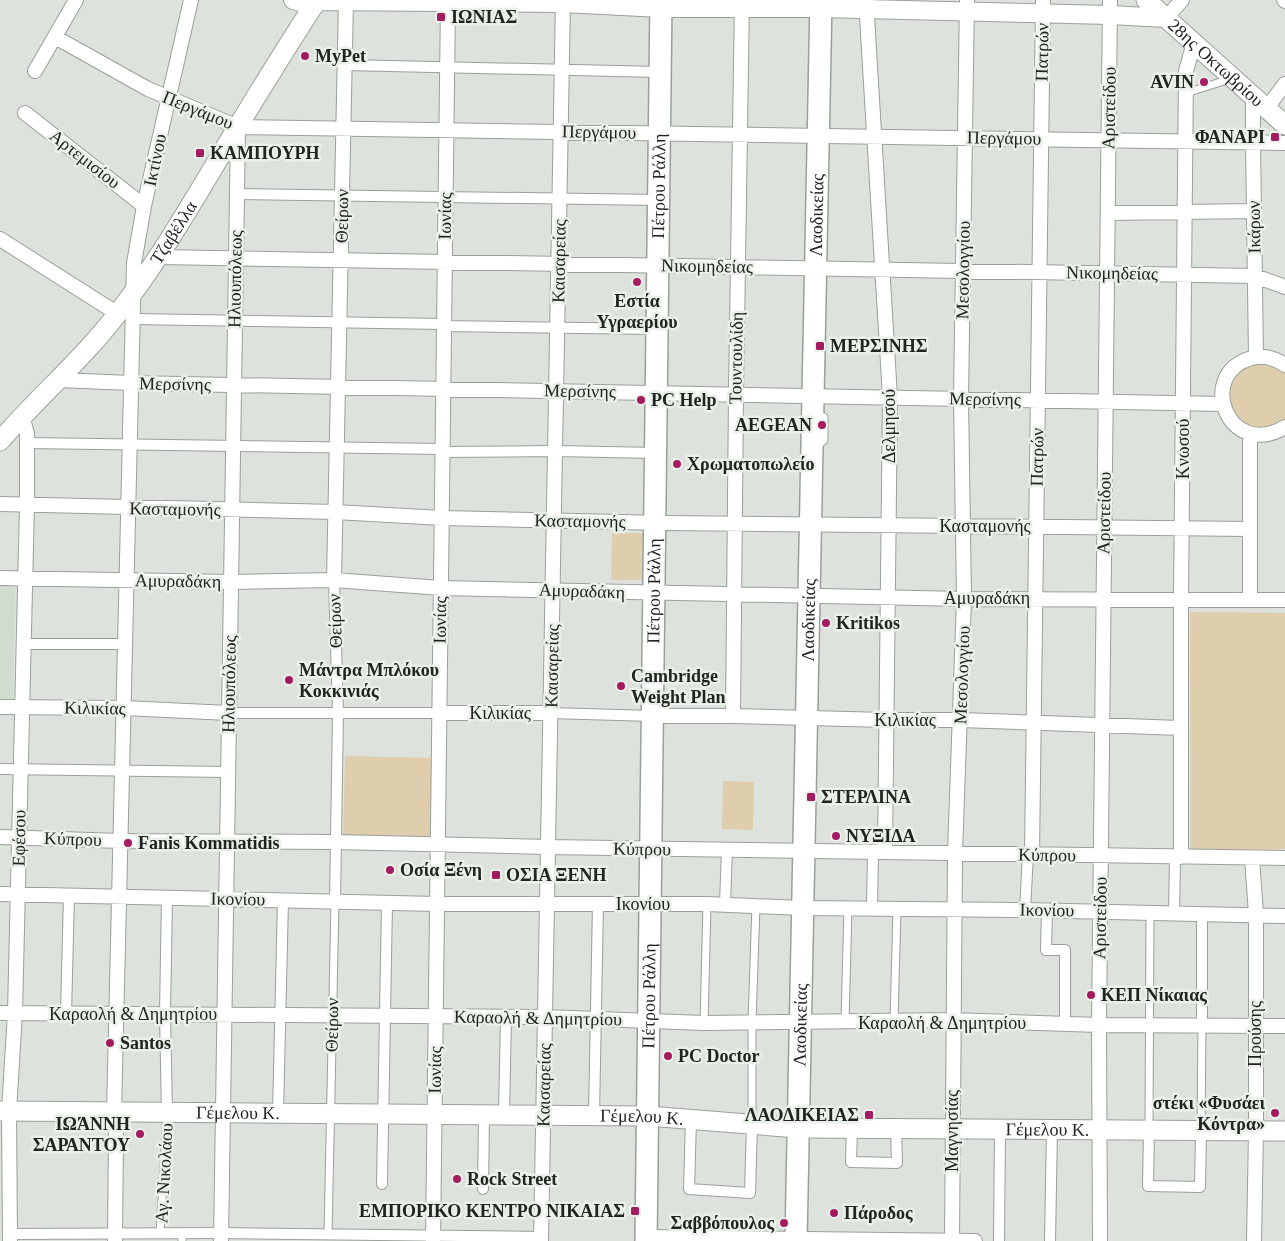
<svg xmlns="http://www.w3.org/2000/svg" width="1285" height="1241" viewBox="0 0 1285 1241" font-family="Georgia,serif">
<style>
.built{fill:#cfdcce}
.green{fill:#deceae}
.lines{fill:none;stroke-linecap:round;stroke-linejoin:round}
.service-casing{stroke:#99a099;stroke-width:9}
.pedestrian-casing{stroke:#99a099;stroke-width:12}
.minor-casing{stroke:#99a099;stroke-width:16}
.tertiary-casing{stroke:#99a099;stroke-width:20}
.secondary-casing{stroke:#99a099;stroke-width:21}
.primary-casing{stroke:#99a099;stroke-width:24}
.service{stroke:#fff;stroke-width:7}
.pedestrian{stroke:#fff;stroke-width:10}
.minor{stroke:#fff;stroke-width:14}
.tertiary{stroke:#fff;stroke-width:18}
.secondary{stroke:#fff;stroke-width:19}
.primary{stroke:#fff;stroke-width:21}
.poi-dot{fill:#a51b62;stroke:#eaf1e9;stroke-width:2}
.labels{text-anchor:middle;stroke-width:5;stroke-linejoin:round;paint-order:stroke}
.poi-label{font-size:18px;font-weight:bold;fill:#212421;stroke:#eaf1e9;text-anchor:start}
.street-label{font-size:18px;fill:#212421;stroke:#eaf1e9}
</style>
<rect width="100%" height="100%" fill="#dde3dc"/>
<path class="built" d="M0,586L15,587L13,703H0Z"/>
<path class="green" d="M1264,362L1285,371V420L1263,431L1242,425L1228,408V386L1241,368Z
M612,533H643L642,580H611Z
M1190,612L1285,613V849L1191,850Z
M345,756L432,758L431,839L343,838Z
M723,781L754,782L753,830L722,829Z"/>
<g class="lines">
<g class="service-casing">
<path id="service" d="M1186,93L1230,79
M816,447L824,440V417L817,413
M894,1021L897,909
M845,1022L848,908
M704,1023L707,904
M752,1122V1022L756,905
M1149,1129L1150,913
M1201,1130L1202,1026
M160,1234L167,1114
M328,1235L335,902
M182,1241V1233"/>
</g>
<g class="pedestrian-casing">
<path id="pedestrian" d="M345,65L660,72
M237,194L659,200
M133,319L444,324
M444,326L657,329
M27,443L442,449
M442,452L556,451L656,453
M334,580L338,713L335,902
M23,644H125
M229,713H439
M551,713L652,716
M0,769L228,772
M725,904L727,850
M872,908L873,852
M1025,910L1028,854
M1047,910L1046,950H1065V1024
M1174,913L1175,857
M1202,913V1026
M66,1014L69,895
M167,1113L165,1014L167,897
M278,1114L283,900
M504,1115L506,1017
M594,1115L598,904
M691,1119L689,1189L750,1193L752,1124
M852,1128L851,1162L897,1163L896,1128
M1149,1130L1148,1186L1200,1187L1201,1131
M382,1184L387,903
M483,1189L484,1115
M10,1234L221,1233L541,1237
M999,1241L1000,1129
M1050,1241L1052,1129"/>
</g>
<g class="minor-casing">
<path id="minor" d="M866,0L890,397L885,852
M1284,0L1285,1
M1166,18L1182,0
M55,37L148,89L238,127L1285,143
M35,71L76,0
M1253,97V142L1256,357
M1266,109L1285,84
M25,113L144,206
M1108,213L1254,211
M0,239L118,314
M160,257L1255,276L1285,287
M1285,365C1275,358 1264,355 1252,358C1195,373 1228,461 1285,427
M58,380L131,383L1223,404
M0,504L335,512L442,518L664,523L1250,529
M0,578L231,582L334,580L441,588L964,599L1285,600
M334,580L346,0
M1250,600V434
M0,707L124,708L229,713
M439,713H551
M652,716H733L886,720H961L1180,728
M733,716L736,394L742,0
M0,837L121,841L335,842L548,847L1285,858
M1032,855L1043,0
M1181,857V599L1186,71L1194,43
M1252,858L1256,914V1131L1254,1241
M0,894L437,904H707L802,908L1025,910L1285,916
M0,1013L545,1017L704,1023L952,1020L1099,1025L1285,1026
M646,1237L975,1241
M10,1241L9,1111L15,1013L27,504V434L22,415
M115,1241L116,1129L114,1113L134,263L144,206L191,0
M221,1241L238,128
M433,1241L448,0
M541,1241L563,0
M952,1241L955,853L964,599L961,398L967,0
M1100,1241L1099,1025L1110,0"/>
</g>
<g class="tertiary-casing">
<path id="tertiary" d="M293,0L314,6
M317,1L563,3L661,8H821L1110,15L1166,18"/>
</g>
<g class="secondary-casing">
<g id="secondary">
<path id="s1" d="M1146,0L1285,125"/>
<path id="s2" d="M0,441C38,397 83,359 118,313C163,255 199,191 237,128C263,85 290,42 317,0"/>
<path id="s3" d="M0,1111L648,1116L798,1128L1285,1131"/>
</g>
</g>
<g class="primary-casing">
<g id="primary">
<path id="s4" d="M646,1241L661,0"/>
<path id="s5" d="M796,1241L821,0"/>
</g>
</g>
<use href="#service" class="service"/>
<use href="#pedestrian" class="pedestrian"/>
<use href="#minor" class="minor"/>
<use href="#tertiary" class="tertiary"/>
<use href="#secondary" class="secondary"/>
<use href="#primary" class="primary"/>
</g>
<g class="poi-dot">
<rect x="436" y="12" width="10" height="10" rx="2.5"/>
<circle cx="305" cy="56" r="5"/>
<circle cx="1204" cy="82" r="5"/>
<rect x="1270" y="132" width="10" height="10" rx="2.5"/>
<rect x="195" y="148" width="10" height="10" rx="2.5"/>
<circle cx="637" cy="282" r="5"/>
<rect x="815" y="341" width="10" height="10" rx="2.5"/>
<circle cx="641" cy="400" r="5"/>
<circle cx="822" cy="425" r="5"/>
<circle cx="677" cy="464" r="5"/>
<circle cx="826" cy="623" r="5"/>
<circle cx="289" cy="680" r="5"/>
<circle cx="621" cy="686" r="5"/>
<rect x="806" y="792" width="10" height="10" rx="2.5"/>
<circle cx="836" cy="836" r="5"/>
<circle cx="128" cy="843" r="5"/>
<circle cx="390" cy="870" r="5"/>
<rect x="491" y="870" width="10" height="10" rx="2.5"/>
<circle cx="1091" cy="995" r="5"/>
<circle cx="110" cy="1043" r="5"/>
<circle cx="668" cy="1056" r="5"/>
<circle cx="1275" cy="1113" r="5"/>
<rect x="864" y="1110" width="10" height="10" rx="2.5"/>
<circle cx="140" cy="1134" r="5"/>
<circle cx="457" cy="1179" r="5"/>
<rect x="630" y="1206" width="10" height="10" rx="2.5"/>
<circle cx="834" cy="1213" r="5"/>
<circle cx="784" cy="1223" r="5"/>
</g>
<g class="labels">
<g class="poi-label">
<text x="451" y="23">ΙΩΝΙΑΣ</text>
<text x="315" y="62">MyPet</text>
<text x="1194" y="88" text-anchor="end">AVIN</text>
<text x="1265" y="143" text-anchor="end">ΦΑΝΑΡΙ</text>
<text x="210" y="159">KAΜΠΟΥΡΗ</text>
<text x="637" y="307" text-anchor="middle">Εστία<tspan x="637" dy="21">Υγραερίου</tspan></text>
<text x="830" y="352">ΜΕΡΣΙΝΗΣ</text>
<text x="651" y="406">PC Help</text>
<text x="812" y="431" text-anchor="end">AEGEAN</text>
<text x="687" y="470">Χρωματοπωλείο</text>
<text x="836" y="629">Kritikos</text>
<text x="299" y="676">Μάντρα Μπλόκου<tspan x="299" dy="21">Κοκκινιάς</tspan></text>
<text x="631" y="682">Cambridge<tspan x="631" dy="21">Weight Plan</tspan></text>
<text x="821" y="803">ΣΤΕΡΛΙΝΑ</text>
<text x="846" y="842">ΝΥΞΙΔΑ</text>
<text x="138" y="849">Fanis Kommatidis</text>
<text x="400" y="876">Οσία Ξένη</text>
<text x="506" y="881">ΟΣΙΑ ΞΕΝΗ</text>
<text x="1101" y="1001">ΚΕΠ Νίκαιας</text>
<text x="120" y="1049">Santos</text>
<text x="678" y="1062">PC Doctor</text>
<text x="1265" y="1109" text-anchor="end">στέκι «Φυσάει<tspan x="1265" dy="21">Κόντρα»</tspan></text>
<text x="859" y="1121" text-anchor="end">ΛΑΟΔΙΚΕΙΑΣ</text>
<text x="130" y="1130" text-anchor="end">ΙΩΆΝΝΗ<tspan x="130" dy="21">ΣΑΡΑΝΤΟΥ</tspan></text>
<text x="467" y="1185">Rock Street</text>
<text x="625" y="1217" text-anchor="end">ΕΜΠΟΡΙΚΟ ΚΕΝΤΡΟ ΝΙΚΑΙΑΣ</text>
<text x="844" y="1219">Πάροδος</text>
<text x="774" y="1229" text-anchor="end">Σαββόπουλος</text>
</g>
<g class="street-label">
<text transform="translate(1042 52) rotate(-89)" y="6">Πατρών</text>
<text dy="6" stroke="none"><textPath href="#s1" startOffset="94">28ης Οκτωβρίου</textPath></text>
<text transform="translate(1109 108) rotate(-89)" y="6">Αριστείδου</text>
<text transform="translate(198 110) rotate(22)" y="6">Περγάμου</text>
<text transform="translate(599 132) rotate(1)" y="6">Περγάμου</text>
<text transform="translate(1004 138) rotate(1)" y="6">Περγάμου</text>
<text transform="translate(85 159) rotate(38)" y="6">Αρτεμισίου</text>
<text transform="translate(155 160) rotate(-78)" y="6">Ικτίνου</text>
<text dy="6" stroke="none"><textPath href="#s4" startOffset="1055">Πέτρου Ράλλη</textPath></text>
<text transform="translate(342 216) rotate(-89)" y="6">Θείρων</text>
<text transform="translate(445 216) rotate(-89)" y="6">Ιωνίας</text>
<text dy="6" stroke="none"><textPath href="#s5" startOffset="1026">Λαοδικείας</textPath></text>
<text transform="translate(1254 227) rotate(-91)" y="6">Ικάρων</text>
<text dy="6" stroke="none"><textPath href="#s2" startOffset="272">Τζαβέλλα</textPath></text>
<text transform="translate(559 261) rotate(-89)" y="6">Καισαρείας</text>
<text transform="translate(707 266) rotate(1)" y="6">Νικομηδείας</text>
<text transform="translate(963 270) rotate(-89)" y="6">Μεσολογγίου</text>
<text transform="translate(1112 273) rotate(1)" y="6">Νικομηδείας</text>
<text transform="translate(235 279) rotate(-89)" y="6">Ηλιουπόλεως</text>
<text transform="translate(736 358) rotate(-89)" y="6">Τουντουλίδη</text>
<text transform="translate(175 384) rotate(1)" y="6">Μερσίνης</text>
<text transform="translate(580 391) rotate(1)" y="6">Μερσίνης</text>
<text transform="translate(985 399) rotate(1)" y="6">Μερσίνης</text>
<text transform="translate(889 426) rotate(-90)" y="6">Δελμησού</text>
<text transform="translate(1183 449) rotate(-90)" y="6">Κνωσού</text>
<text transform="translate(1037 457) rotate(-89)" y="6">Πατρών</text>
<text transform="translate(175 509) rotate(1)" y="6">Κασταμονής</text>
<text transform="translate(1104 513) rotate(-89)" y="6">Αριστείδου</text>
<text transform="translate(580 521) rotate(1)" y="6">Κασταμονής</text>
<text x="985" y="532">Κασταμονής</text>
<text transform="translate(178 581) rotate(1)" y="6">Αμυραδάκη</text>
<text transform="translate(582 591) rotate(2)" y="6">Αμυραδάκη</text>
<text dy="6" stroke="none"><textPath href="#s4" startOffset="650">Πέτρου Ράλλη</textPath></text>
<text x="987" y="604">Αμυραδάκη</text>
<text transform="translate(440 620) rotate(-89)" y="6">Ιωνίας</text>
<text dy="6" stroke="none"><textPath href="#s5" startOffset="621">Λαοδικείας</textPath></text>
<text transform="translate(335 621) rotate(-92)" y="6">Θείρων</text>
<text transform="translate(552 666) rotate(-89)" y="6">Καισαρείας</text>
<text transform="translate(962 675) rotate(-88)" y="6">Μεσολογγίου</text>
<text transform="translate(229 684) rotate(-89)" y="6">Ηλιουπόλεως</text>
<text transform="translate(95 708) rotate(1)" y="6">Κιλικίας</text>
<text x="500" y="719">Κιλικίας</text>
<text x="905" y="726">Κιλικίας</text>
<text transform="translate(19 838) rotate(-89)" y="6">Εφέσου</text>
<text transform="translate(73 839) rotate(2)" y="6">Κύπρου</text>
<text transform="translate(642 849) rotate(1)" y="6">Κύπρου</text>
<text transform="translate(1047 855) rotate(1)" y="6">Κύπρου</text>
<text transform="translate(238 899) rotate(1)" y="6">Ικονίου</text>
<text x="643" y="910">Ικονίου</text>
<text transform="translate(1047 910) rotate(1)" y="6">Ικονίου</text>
<text transform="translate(1100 918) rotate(-89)" y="6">Αριστείδου</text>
<text dy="6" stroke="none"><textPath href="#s4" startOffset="245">Πέτρου Ράλλη</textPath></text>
<text x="133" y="1020">Καραολή &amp; Δημητρίου</text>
<text transform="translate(538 1018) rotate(1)" y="6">Καραολή &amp; Δημητρίου</text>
<text x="942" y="1029">Καραολή &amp; Δημητρίου</text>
<text transform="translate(332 1025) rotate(-89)" y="6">Θείρων</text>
<text dy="6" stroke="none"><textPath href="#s5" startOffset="216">Λαοδικείας</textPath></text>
<text transform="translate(1255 1034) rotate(-90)" y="6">Προύσης</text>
<text transform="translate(435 1070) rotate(-89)" y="6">Ιωνίας</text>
<text transform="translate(544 1085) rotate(-89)" y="6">Καισαρείας</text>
<text dy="6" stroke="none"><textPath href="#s3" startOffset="238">Γέμελου Κ.</textPath></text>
<text dy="6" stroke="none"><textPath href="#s3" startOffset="642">Γέμελου Κ.</textPath></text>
<text dy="6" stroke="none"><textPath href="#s3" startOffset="1048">Γέμελου Κ.</textPath></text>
<text transform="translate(952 1131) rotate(-90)" y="6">Μαγνησίας</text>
<text transform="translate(164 1173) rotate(-87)" y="6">Αγ. Νικολάου</text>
</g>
</g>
</svg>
